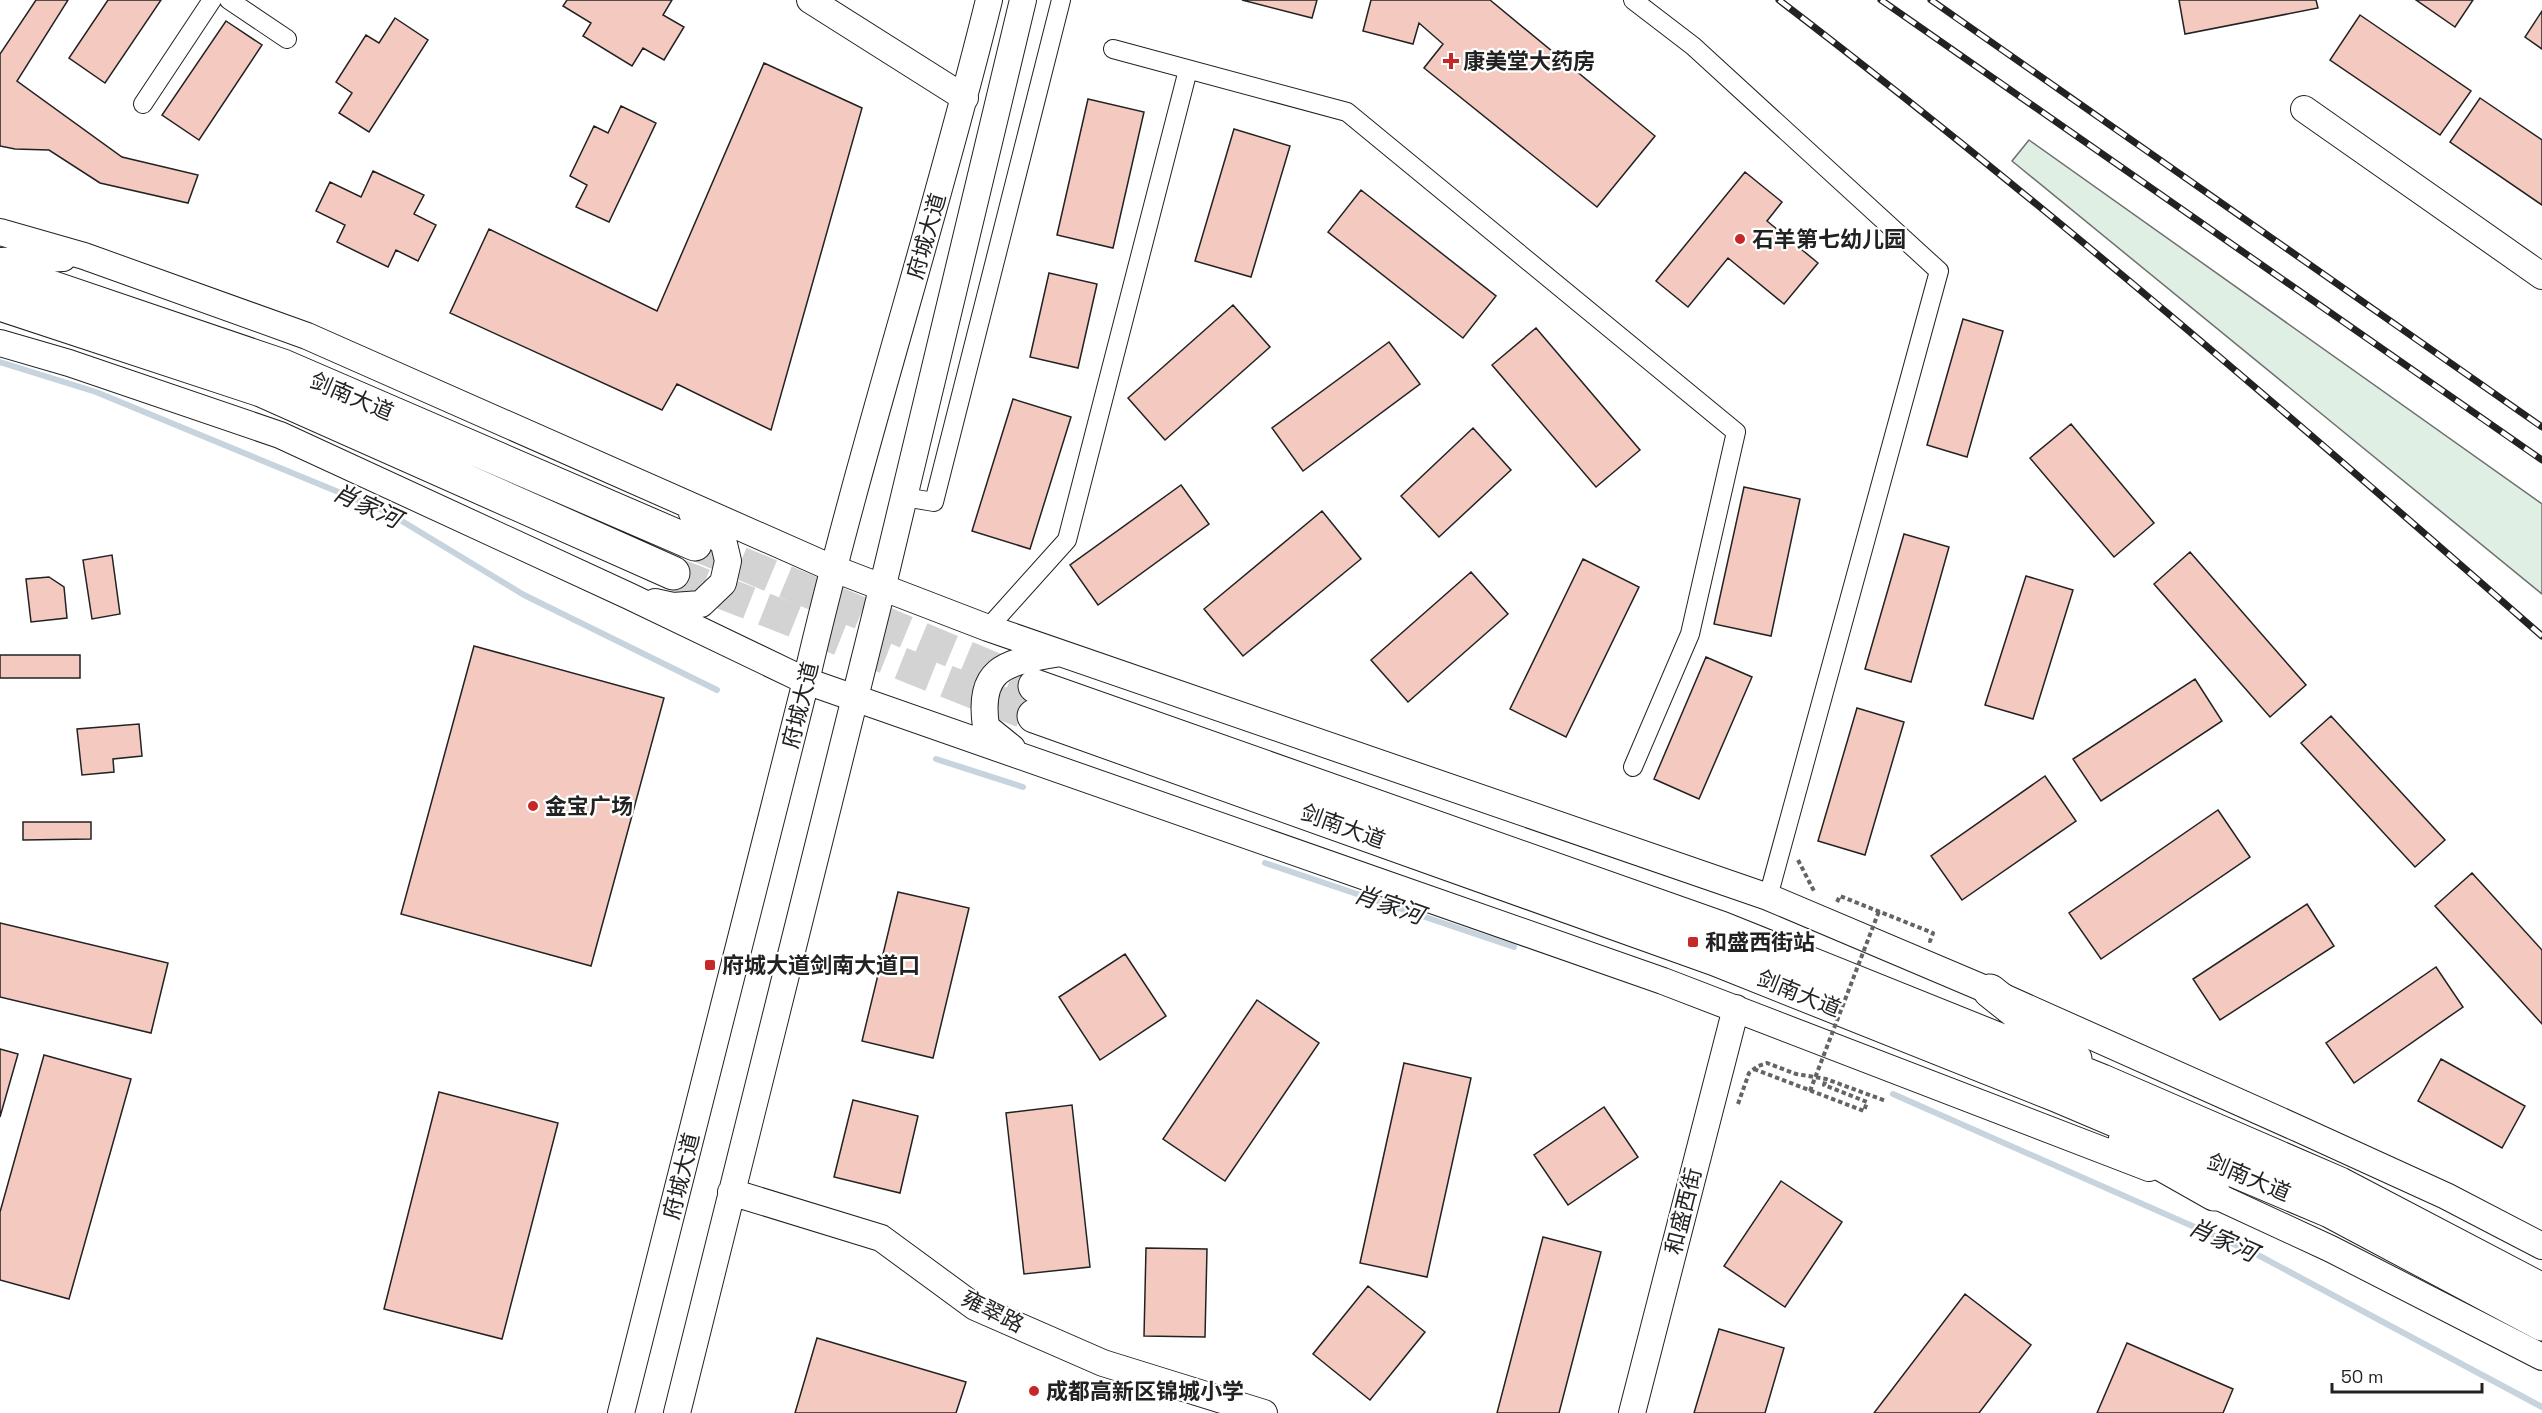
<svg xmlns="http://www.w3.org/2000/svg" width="2542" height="1413" viewBox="0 0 2542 1413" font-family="'Space Grotesk','Noto Sans SC',sans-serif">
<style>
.green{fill:#e0efe3;stroke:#6f6f6f;stroke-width:1.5}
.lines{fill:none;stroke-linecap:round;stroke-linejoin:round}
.stream{stroke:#c7d3dd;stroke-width:6}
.building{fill:#f3c9c0;stroke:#222;stroke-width:1.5}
.highway-tunnel{stroke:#d3d3d3;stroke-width:33;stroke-dasharray:33 16;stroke-linecap:butt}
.street-casing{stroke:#222;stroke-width:20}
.secondary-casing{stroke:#222;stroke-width:28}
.highway-casing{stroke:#222;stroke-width:35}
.path{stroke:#646464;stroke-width:4;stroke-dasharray:4.5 3;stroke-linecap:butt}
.street{stroke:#fff;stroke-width:18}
.secondary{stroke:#fff;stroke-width:26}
.highway{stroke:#fff;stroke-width:33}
.rail-casing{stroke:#222;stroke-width:7}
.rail{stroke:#fff;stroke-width:4.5;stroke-dasharray:14;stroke-linecap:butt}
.path-bridge{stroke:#646464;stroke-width:4;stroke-dasharray:4.5 3;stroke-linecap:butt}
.poi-dot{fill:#c62828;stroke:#fff;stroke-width:2}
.labels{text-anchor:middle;stroke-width:4.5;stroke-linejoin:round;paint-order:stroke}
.poi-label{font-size:22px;font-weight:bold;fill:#222;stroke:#fff;text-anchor:start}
.street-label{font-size:22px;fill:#222;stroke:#fff}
.water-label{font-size:24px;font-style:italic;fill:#222;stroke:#fff}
</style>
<rect width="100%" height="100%" fill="#fff"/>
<path class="green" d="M2029,140L2542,504V594L2012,161Z"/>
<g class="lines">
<path class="stream" d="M0,362L96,392L387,512L524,595L717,690
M936,759L1023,787
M1265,863L1514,947
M1893,1094L2258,1255L2542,1407"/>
</g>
<path class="building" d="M36,0H68L17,81L122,157L198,175L188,203L100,183L49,150L15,149L0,146V54Z
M108,0H161L105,83L69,58Z
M567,0H672L663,15L684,27L664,60L643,48L632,66L583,36L591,23L563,6Z
M1242,0H1317L1312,18Z
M1371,0H1490L1655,136L1597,207L1424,68L1443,44L1419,23L1413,44L1363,31Z
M2179,0H2316L2318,8L2185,34Z
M2416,0H2473L2455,27Z
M2542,11V49L2525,37Z
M2360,15L2471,91L2440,135L2330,60Z
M395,18L428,40L369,132L339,113L352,93L336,82L366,35L379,43Z
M226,21L262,45L199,140L162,115Z
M764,63L862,108L771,430L677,384L662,410L450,313L489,229L657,311Z
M2480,98L2542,140V205L2450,142Z
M1088,99L1144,112L1113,248L1057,235Z
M621,106L656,123L609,222L576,207L587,185L570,176L594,126L608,133Z
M1234,129L1290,146L1251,277L1195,261Z
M373,171L424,195L414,214L436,225L418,261L396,250L388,267L337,242L345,225L316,211L330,182L361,197Z
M1745,172L1782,202L1767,221L1818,263L1784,304L1728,258L1688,307L1656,281Z
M1361,190L1496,296L1463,338L1328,232Z
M1049,273L1097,284L1078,368L1030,357Z
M1233,305L1270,347L1165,440L1128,398Z
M1963,319L2003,331L1967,457L1927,445Z
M1536,328L1640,450L1596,487L1492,365Z
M1389,342L1420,384L1303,471L1272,428Z
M1013,399L1071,417L1030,549L972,531Z
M2071,424L2154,523L2114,557L2030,458Z
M1473,428L1511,470L1439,537L1401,496Z
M1181,485L1209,524L1098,605L1070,565Z
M1744,487L1800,499L1771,636L1714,624Z
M1322,511L1361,559L1243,656L1204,609Z
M1904,534L1949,547L1911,682L1865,669Z
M2190,552L2306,685L2270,717L2154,584Z
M112,555L120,614L92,619L83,560Z
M1583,559L1639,587L1566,737L1510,709Z
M1471,572L1508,614L1408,702L1371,660Z
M2026,576L2073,590L2033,719L1985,705Z
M49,577L64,587L67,618L31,622L26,579Z
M474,646L664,698L591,966L401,914Z
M0,655H80V678H0Z
M1706,657L1752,677L1699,799L1654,779Z
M2195,679L2222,721L2101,801L2073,759Z
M1857,708L1904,722L1865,855L1818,841Z
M2331,716L2445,840L2415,867L2301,743Z
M139,724L142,756L113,759L114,772L82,775L77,729Z
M2045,776L2076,821L1962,900L1931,856Z
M2218,810L2250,857L2101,959L2069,913Z
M23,822H91V839L23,840Z
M2472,873L2542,950V1024L2435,906Z
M898,892L969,908L933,1058L862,1041Z
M2307,904L2334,946L2220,1020L2193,979Z
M0,923L168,963L151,1033L0,997Z
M1125,954L1166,1016L1100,1060L1059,997Z
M2436,967L2463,1007L2354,1083L2326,1043Z
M1257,1000L1319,1043L1225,1181L1163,1139Z
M0,1049L18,1054L0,1117Z
M44,1055L131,1079L69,1299L0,1280V1212Z
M2441,1059L2525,1106L2502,1148L2418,1101Z
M1404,1063L1471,1078L1427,1277L1360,1263Z
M439,1092L558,1123L502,1339L384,1309Z
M853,1100L918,1116L900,1193L834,1177Z
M1072,1105L1090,1267L1024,1274L1006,1113Z
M1604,1107L1638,1157L1568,1205L1534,1155Z
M1781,1181L1842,1222L1785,1307L1724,1266Z
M1543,1237L1601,1252L1559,1413H1497Z
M1146,1248L1207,1249L1205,1337L1144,1336Z
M1368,1286L1425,1332L1370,1400L1313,1354Z
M1965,1294L2031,1345L1979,1413H1874Z
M1719,1329L1784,1348L1765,1413H1694Z
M817,1338L966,1382L956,1413H795Z
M2127,1343L2233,1389L2223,1413H2097Z"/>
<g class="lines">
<path class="highway-tunnel" d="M695,544L1035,686
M673,573L1034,716"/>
<g class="street-casing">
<path id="street" d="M229,0L287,39
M1633,0L1693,46L1939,271L1768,897
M1113,49L1347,112L1736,432L1690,634L1633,767
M143,104L212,0
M904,497L934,502L1061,0
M988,628L1067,540L1188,70"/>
</g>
<g class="secondary-casing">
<path id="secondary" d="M810,0L965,98
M2304,109L2542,276
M0,232L84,256L307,336L832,568L988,628L1768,897L1990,991L2299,1129L2446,1196L2542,1246
M0,261L63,258
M0,343L69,363L280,435L629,596L806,681L1663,981L2149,1168
M655,602L673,606L701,604L723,583L728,561L724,544L692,513
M1012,748L986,727C977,664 1009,663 1059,653
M2197,1187L2331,1249L2542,1357
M731,1192L881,1238L975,1307L1103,1363L1264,1413
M621,1413L806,681C859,452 933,228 989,0
M677,1413L882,589L1023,0
M1632,1413L1736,1008"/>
</g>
<g class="highway-casing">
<path id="highway" d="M0,270L283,366L695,544
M0,304L261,390L673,573
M1035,686L1721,928L2102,1081L2340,1184L2542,1290
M1034,716L1715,959L2056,1095L2330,1211L2542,1324
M1990,991L2075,1059
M2125,1141L2161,1164L2214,1194"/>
</g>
<path class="path" d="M1798,860L1815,893
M1837,902L1840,896L1933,933L1930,941L1927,940
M1754,1069L1864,1111L1867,1102L1824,1085L1826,1079
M1738,1104L1749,1073L1758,1066L1767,1063L1796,1074L1826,1079L1886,1101"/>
<use href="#street" class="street"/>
<use href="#secondary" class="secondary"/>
<use href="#highway" class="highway"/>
<g class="rail-casing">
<path id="rail" d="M1779,0C2042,201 2293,418 2542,636
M1881,0L2542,460
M1931,0L2542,427"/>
</g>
<use href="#rail" class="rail"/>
<path class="path-bridge" d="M1810,1091L1879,911"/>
</g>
<g class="poi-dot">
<path d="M1448 52h6v6h6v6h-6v6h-6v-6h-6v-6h6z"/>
<circle cx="1740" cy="239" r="6"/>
<circle cx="533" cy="806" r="6"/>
<rect x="1687" y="936" width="12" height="12" rx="3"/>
<rect x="704" y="959" width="12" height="12" rx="3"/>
<circle cx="1034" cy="1391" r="6"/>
</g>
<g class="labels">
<g class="poi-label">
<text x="1463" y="69">康美堂大药房</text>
<text x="1752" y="247">石羊第七幼儿园</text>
<text x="545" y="814">金宝广场</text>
<text x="1705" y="950">和盛西街站</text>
<text x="722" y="973">府城大道剑南大道口</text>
<text x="1046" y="1399">成都高新区锦城小学</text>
</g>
<g class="street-label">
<text transform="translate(926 236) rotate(-74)" y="8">府城大道</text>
<text transform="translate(352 396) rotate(23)" y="8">剑南大道</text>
<text transform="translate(800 705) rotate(-76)" y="8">府城大道</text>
<text transform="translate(1343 826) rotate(20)" y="8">剑南大道</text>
<text transform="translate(1799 993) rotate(22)" y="8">剑南大道</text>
<text transform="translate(681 1176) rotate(-76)" y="8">府城大道</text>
<text transform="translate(2249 1177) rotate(23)" y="8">剑南大道</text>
<text transform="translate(1683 1211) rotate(-76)" y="8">和盛西街</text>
<text transform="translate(993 1311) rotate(27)" y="8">雍翠路</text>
</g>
<g class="water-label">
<text transform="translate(367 506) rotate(25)" y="8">肖家河</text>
<text transform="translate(1389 905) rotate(19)" y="8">肖家河</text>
<text transform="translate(2223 1240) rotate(24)" y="8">肖家河</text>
</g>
</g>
<path d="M2332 1383v9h150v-9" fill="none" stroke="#222222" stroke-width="3"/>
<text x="2341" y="1383" font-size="18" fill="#222222" stroke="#ffffff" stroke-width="4.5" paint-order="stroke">50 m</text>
</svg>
